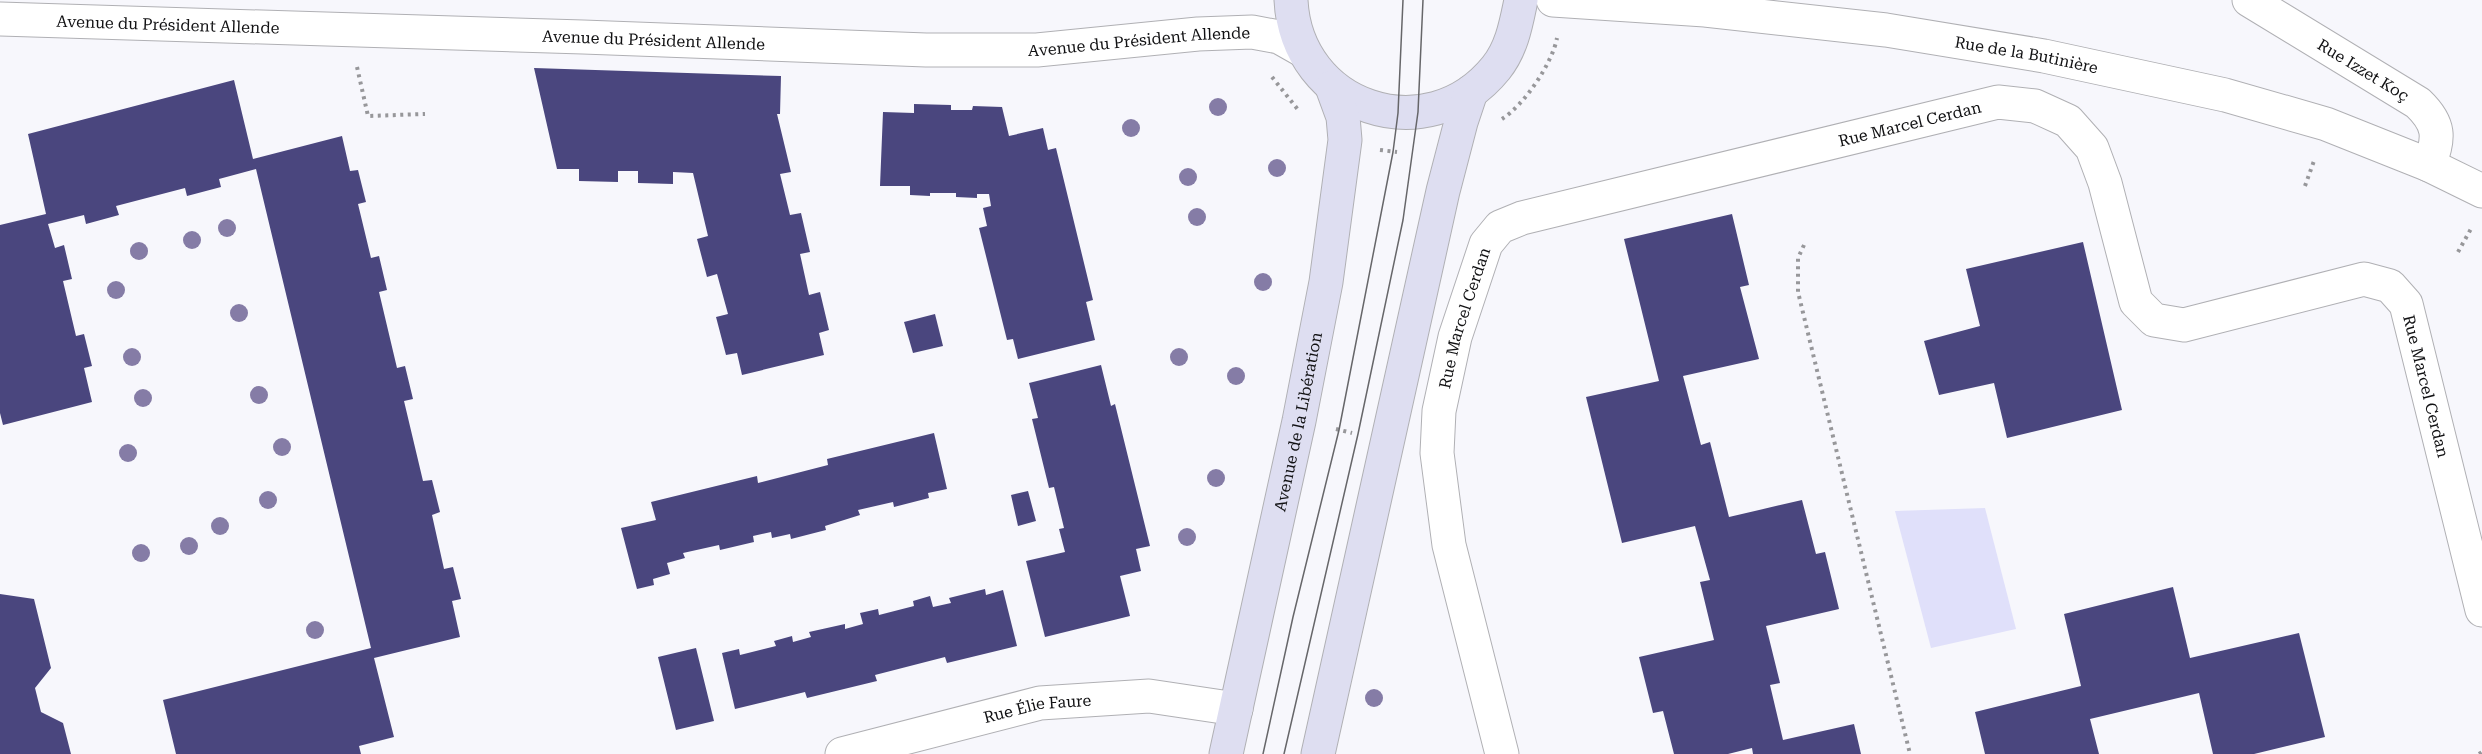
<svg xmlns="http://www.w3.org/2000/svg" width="2482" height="754" viewBox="0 0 2482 754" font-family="'Roboto Serif',serif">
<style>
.green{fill:#e0e0fa}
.building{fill:#4a467e}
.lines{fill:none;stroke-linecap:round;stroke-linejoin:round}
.street-casing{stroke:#b0b0b4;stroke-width:35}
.secondary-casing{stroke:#b0b0b4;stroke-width:35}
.path{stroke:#97979a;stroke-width:4;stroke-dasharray:3 4.5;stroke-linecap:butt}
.street{stroke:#fff;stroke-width:33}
.secondary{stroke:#dedef1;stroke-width:33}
.tram{stroke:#666669;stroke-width:1.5}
.tree{fill:#857ca6}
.labels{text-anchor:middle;stroke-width:6;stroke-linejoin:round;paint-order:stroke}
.street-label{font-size:16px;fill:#111113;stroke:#f7f7fc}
</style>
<rect width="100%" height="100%" fill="#f7f7fc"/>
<path class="green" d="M1985,508L2016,629L1931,648L1895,511Z"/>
<path class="building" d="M534,68L781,76L780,114H777L791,172L780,174L790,215L801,213L810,252L800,254L809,295L820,292L829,330L819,333L824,355L742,375L737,353L726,355L716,317L728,314L717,274L707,277L697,239L708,236L693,173L673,172V184L638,183V171H618V182L579,181V169H557Z
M234,80L253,159L342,136L350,171L358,170L366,202L358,204L371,258L379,256L387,290L379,292L397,368L405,366L413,399L404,401L423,481L432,480L440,512L432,515L444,569L453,567L461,599L452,601L460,637L374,658L394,737L359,746L361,754H176L163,700L371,648L256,169L219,179L221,187L187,196L185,188L116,206L119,215L86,224L84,215L48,224L55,248L64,245L72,279L63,281L76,336L84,334L92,366L84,368L92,402L3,425L0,413V225L46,214L28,134Z
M914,104L951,105V110H972L973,106L1002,107L1009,136L1043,128L1048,150L1056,148L1093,300L1086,302L1095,340L1018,359L1013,339L1007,340L979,228L987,226L983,208L991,206L989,194H977V198L956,197V193H930V196L910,195V186H880L883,112L914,113Z
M1732,214L1749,285L1740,287L1759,359L1683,376L1701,445L1710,442L1729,517L1802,500L1816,554L1825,552L1839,609L1766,626L1780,683L1770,685L1783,740L1854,724L1861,754H1753L1752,748L1728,754H1674L1663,711L1653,713L1639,657L1714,640L1700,582L1710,580L1695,526L1622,543L1586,397L1659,381L1624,239Z
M2083,242L2122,410L2007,438L1994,383L1939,395L1924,341L1980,326L1966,269Z
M935,314L943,346L913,353L904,322Z
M1101,365L1111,406L1115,404L1150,546L1136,549L1141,571L1120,576L1130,616L1045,637L1026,561L1065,552L1059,529L1064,528L1054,487L1049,488L1032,419L1038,418L1029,383Z
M934,433L947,489L928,493L929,498L894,507L893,502L858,510L860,515L825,526L826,530L791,539L790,534L772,538L771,532L753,536L754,542L720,550L719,545L683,553L685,558L667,563L670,574L653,579L654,585L637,589L621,528L656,520L651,502L757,476L758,483L828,465L827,459Z
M1028,491L1036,521L1018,526L1011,495Z
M2173,587L2190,658L2299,633L2325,737L2254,754H2213L2199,693L2090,719L2099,754H1985L1975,712L2081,686L2064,614Z
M985,589L986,595L1003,590L1017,646L947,663L945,657L875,675L877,681L807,698L805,692L735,709L722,653L739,649L740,655L776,646L774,641L792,636L793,642L811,637L809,632L845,624V629L863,624L860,613L878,609L879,615L914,606L913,601L930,596L933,607L951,603L949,598Z
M0,594L34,599L51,668L35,688L41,712L63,723L71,754H0Z
M696,648L714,721L676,730L658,657Z"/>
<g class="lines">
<g class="street-casing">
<g id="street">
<path id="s1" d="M1553,0L1705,10L1886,30L2044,56L2225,95L2326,124L2429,165L2482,191"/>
<path id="s2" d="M2249,0L2418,103C2440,124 2440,138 2429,165"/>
<path id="s3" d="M0,19L583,37L926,50H1037L1198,34L1252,32L1279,37L1302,50"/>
<path id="s4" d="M842,754L1040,703L1149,696L1236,709"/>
<path id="s5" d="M1502,754L1449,545L1437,453L1439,411L1455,337L1486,244L1500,227L1522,218L1998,102L2035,106L2068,121L2092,148L2105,183L2136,302L2154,320L2184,325L2364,279L2390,286L2406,304L2482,610"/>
</g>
</g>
<g class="secondary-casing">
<g id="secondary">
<path d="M1291,0C1296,108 1427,153 1496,68C1512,48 1516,24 1521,0"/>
<path id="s6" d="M1226,754L1299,421L1326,282L1345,140L1343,117L1332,87"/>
<path d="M1318,754L1443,191L1461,122L1471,92"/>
</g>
</g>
<path class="path" d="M357,67L368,116L425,114
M1272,77L1299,111
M1502,119C1524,105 1552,64 1557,38
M1380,150L1397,152
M2305,186L2315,158
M1804,245L1798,258V292L1910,754
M2458,252L2472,227
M1336,429L1352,433
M2479,754L2482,752"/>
<use href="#street" class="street"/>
<use href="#secondary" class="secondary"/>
<path class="tram" d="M1263,754L1293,617L1339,430L1393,152L1398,113L1403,0
M1284,754L1358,434L1403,220L1418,112L1423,0"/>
</g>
<g class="tree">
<circle cx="1218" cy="107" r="9"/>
<circle cx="1131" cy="128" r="9"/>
<circle cx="1277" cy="168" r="9"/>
<circle cx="1188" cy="177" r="9"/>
<circle cx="1197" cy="217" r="9"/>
<circle cx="227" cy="228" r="9"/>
<circle cx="192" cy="240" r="9"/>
<circle cx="139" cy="251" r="9"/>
<circle cx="1263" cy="282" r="9"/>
<circle cx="116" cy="290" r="9"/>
<circle cx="239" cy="313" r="9"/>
<circle cx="132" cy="357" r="9"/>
<circle cx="1179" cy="357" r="9"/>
<circle cx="1236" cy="376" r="9"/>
<circle cx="259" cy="395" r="9"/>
<circle cx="143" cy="398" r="9"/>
<circle cx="282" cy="447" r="9"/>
<circle cx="128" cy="453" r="9"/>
<circle cx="1216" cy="478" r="9"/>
<circle cx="268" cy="500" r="9"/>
<circle cx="220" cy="526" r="9"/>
<circle cx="1187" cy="537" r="9"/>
<circle cx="189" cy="546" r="9"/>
<circle cx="141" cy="553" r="9"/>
<circle cx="315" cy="630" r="9"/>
<circle cx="1374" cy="698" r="9"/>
</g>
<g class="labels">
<g class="street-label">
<text dy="6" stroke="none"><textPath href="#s3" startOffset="168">Avenue du Président Allende</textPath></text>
<text dy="6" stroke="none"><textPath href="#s3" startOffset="654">Avenue du Président Allende</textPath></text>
<text dy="6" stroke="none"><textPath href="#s3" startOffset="1140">Avenue du Président Allende</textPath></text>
<text dy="6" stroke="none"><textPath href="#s1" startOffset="477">Rue de la Butinière</textPath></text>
<text dy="6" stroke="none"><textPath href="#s2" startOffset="134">Rue Izzet Koç</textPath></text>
<text dy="6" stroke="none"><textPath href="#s5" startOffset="969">Rue Marcel Cerdan</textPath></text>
<text dy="6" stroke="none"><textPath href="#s5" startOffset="447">Rue Marcel Cerdan</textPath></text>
<text dy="6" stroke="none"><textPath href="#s5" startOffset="1707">Rue Marcel Cerdan</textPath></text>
<text dy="6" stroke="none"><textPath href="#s6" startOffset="340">Avenue de la Libération</textPath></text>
<text dy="6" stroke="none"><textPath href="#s4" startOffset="201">Rue Élie Faure</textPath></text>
</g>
</g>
</svg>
